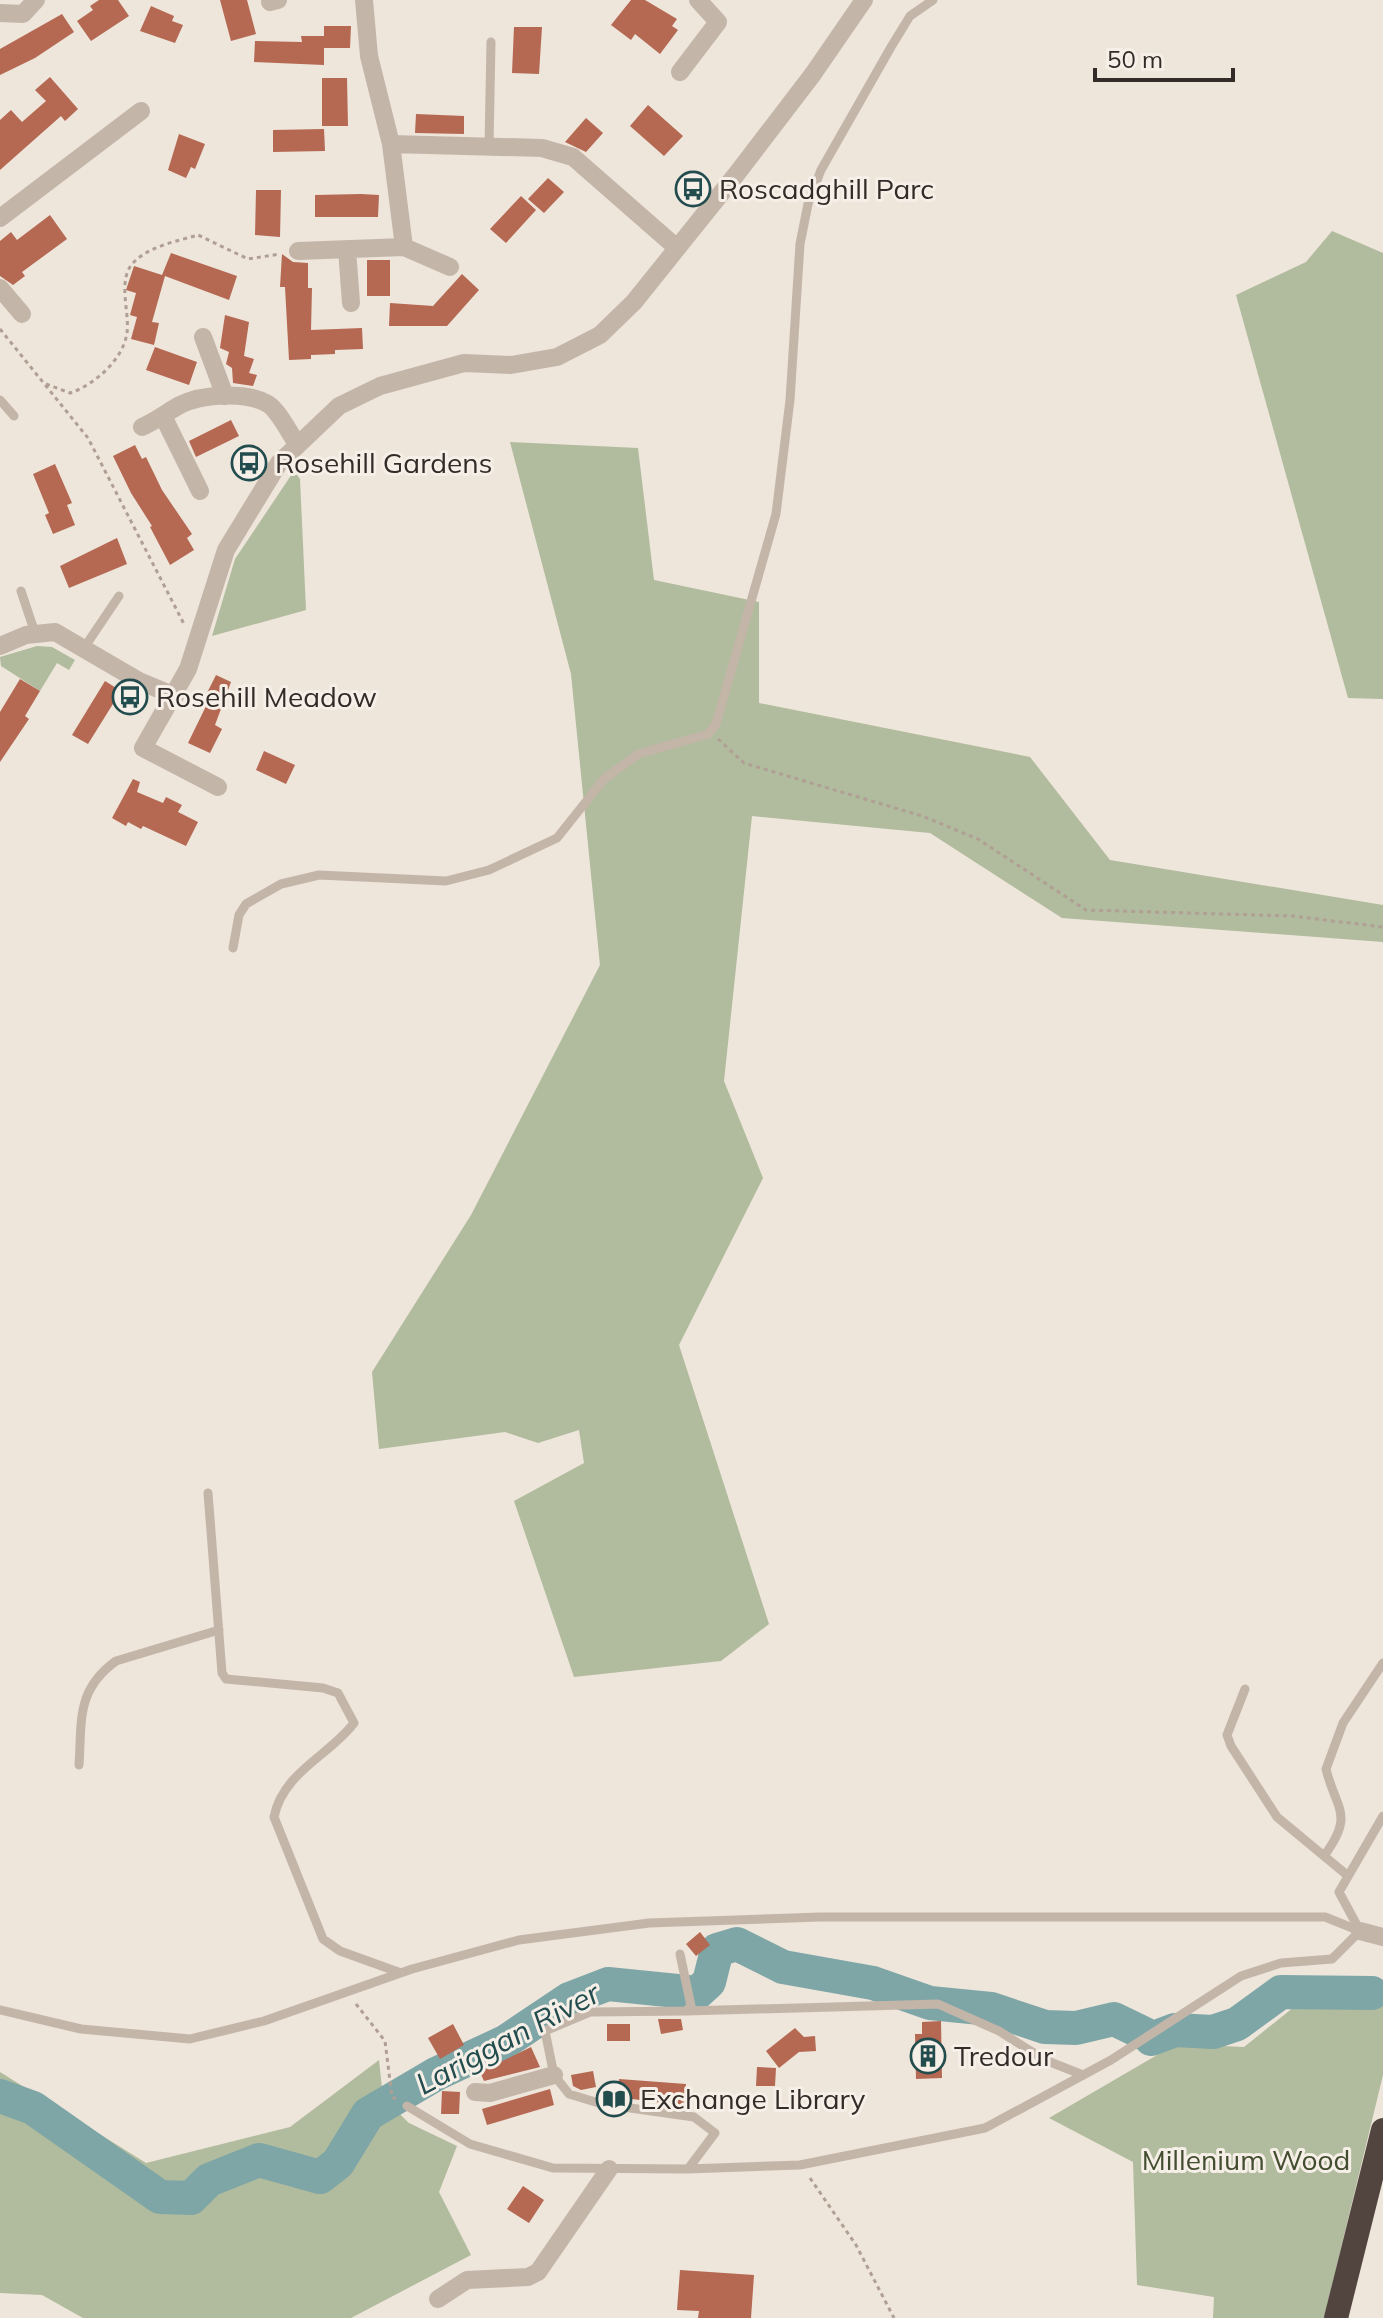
<svg xmlns="http://www.w3.org/2000/svg" width="1383" height="2318" viewBox="0 0 1383 2318" font-family="Mulish,sans-serif">
<style>
.green{fill:#b1bb9d}
.lines{fill:none;stroke-linecap:round;stroke-linejoin:round}
.river{stroke:#7ea6a7;stroke-width:34}
.building{fill:#b56852}
.path{stroke:#b09f93;stroke-width:3;stroke-dasharray:4 4;stroke-linecap:butt}
.lane{stroke:#c4b5a9;stroke-width:9}
.street{stroke:#c4b5a9;stroke-width:18}
.highway{stroke:#524540;stroke-width:24}
.labels{text-anchor:middle;stroke-width:6;stroke-linejoin:round;paint-order:stroke}
.poi-label{font-size:28px;fill:#322b28;stroke:#f6efe7;text-anchor:start}
.park-label{font-size:28px;fill:#434d2f;stroke:#f6efe7}
.water-label{font-size:30px;font-style:italic;fill:#234c4e;stroke:#f6efe7}
</style>
<rect width="100%" height="100%" fill="#eee5db"/>
<path class="green" d="M1332,231L1383,253V699L1348,698L1236,295L1306,262Z
M510,442L638,448L654,580L759,602V703L1030,757L1110,860L1383,905V942L1062,918L930,833L752,816L724,1081L763,1178L679,1345L769,1624L721,1661L574,1677L514,1501L584,1463L579,1430L538,1443L505,1432L379,1449L372,1372L471,1215L600,965L571,674Z
M294,471L300,479L306,610L212,636L235,559Z
M37,646L52,647L75,660L69,670L57,663L40,691L1,666L0,657Z
M1383,2000V2075L1324,2318H1213L1214,2297L1137,2285L1133,2162L1049,2118L1176,2044L1244,2047L1299,2003Z
M379,2060L383,2098L409,2123L457,2146L439,2192L471,2255L351,2318H83L42,2295L0,2293V2072L146,2163L290,2127Z"/>
<g class="lines">
<path class="river" d="M1151,2039L1175,2030L1213,2032L1237,2024L1281,1992L1372,1993
M0,2096L33,2108L160,2197L191,2198L209,2180L259,2160L320,2177L338,2163L368,2114L436,2074L505,2042L569,1999L608,1984L697,1993L709,1982L717,1950L737,1944L783,1967L873,1983L930,2003L991,2009L1045,2027L1076,2028L1114,2019L1145,2034"/>
</g>
<path class="building" d="M99,0H118L129,16L91,41L77,21L93,10L90,6Z
M220,0H247L256,34L231,41Z
M631,0H645L677,19L672,26L678,30L660,54L635,34L631,40L611,25Z
M151,6L174,16L172,21L183,25L175,43L140,31Z
M62,14L74,32L35,58L0,75V49Z
M324,26H351L350,48H324V65L254,62L255,41L302,42L301,36H324V40Z
M514,27H542L539,74L512,73Z
M50,77L78,109L65,121L61,116L0,170V120L11,110L22,122L46,101L35,90Z
M322,78H347L348,126H322Z
M648,105L683,136L664,156L630,126Z
M416,114L464,116V134L415,133Z
M586,118L603,133L586,152L565,142Z
M324,129L325,151L273,152V130Z
M179,134L205,144L195,169L191,167L186,178L168,170Z
M548,178L564,192L544,213L528,199Z
M256,190H281L280,237L255,235Z
M361,194L379,195L378,217H315V195Z
M521,196L536,210L506,243L490,229Z
M50,215L67,239L22,272L25,276L13,285L0,276V241L11,232L17,240Z
M171,253L237,276L229,300L165,276L152,322L159,323L154,345L131,339L137,317L130,315L136,293L126,290L134,266L162,275Z
M282,254L293,262L308,263V288H312L311,330L362,328L363,349L335,350V354L311,355V359L289,360L285,287H280Z
M367,260H390V296H367Z
M462,274L479,290L447,326H389L390,303L433,306Z
M225,315L249,322L244,356L254,359L249,373L257,375L253,386L233,383L232,368L226,364L229,352L220,348Z
M155,347L197,362L189,385L146,370Z
M231,420L239,436L196,457L189,441Z
M135,445L142,459L146,457L162,490L192,534L187,538L194,550L170,565L150,527L152,526L131,493L113,456Z
M55,464L72,503L67,505L75,525L53,534L45,515L49,513L33,474Z
M117,538L127,564L69,588L60,566Z
M216,675L231,682L215,725L222,729L210,753L188,743L209,700L218,703L205,697Z
M20,679L40,691L25,716L29,719L0,762V712Z
M105,681L121,691L88,744L72,735Z
M264,751L295,765L286,784L256,770Z
M133,779L140,782L137,792L163,803L166,797L182,805L178,812L198,822L186,846L143,826L141,829L128,822L126,826L112,818Z
M700,1932L710,1945L696,1956L686,1944Z
M658,2019H681L683,2030L661,2034Z
M941,2021L942,2078L916,2079L915,2034H922V2022Z
M453,2024L464,2045L440,2059L428,2038Z
M607,2024H630V2041H607Z
M795,2028L804,2037L815,2036L816,2051L799,2052L779,2068L766,2051Z
M531,2047L540,2067L484,2081L480,2072Z
M757,2067L776,2068L775,2086H756Z
M593,2071L596,2087L581,2090L573,2086L571,2075Z
M619,2079L686,2084L685,2106L617,2097Z
M550,2089L554,2105L487,2125L482,2109Z
M442,2091L460,2092L459,2114H441Z
M523,2186L544,2200L529,2223L507,2209Z
M680,2270L754,2275L751,2318H698L699,2311L677,2310Z"/>
<g class="lines">
<path class="path" d="M0,329L88,438L184,624
M46,384L70,393C94,385 123,360 127,333C130,311 116,278 135,261C150,246 178,241 198,235L248,259L280,254
M718,739L744,763L922,816L978,839L1086,910L1292,916L1383,927
M356,2004L385,2041L392,2097L396,2099
M810,2178L856,2245L894,2318"/>
<path class="lane" d="M489,146L491,42
M0,400L14,416
M21,591L35,633
M84,648L119,596
M233,948L239,915L246,904L281,884L319,875L446,881L489,870L557,838L604,779L638,754L708,734L716,724L776,514L790,400L800,244L808,204L821,170L891,47L910,16L933,0
M208,1493L222,1673L226,1679L323,1688L338,1693L354,1723C329,1756 283,1772 274,1817L323,1939L340,1951L401,1973
M1245,1689L1227,1735L1231,1746L1277,1817L1324,1856
M79,1765C82,1720 76,1690 116,1661L219,1630
M1347,1875L1324,1856C1355,1814 1336,1810 1326,1769L1343,1723L1383,1663
M1360,1931L1339,1892L1383,1816
M680,1954L691,2006L686,2011L590,2012L545,2031L554,2075L569,2094L602,2104L694,2117L715,2133L688,2169
M0,2010L81,2029L190,2039L264,2021L412,1969L519,1940L649,1923L820,1917H1325L1360,1931
M686,2011L938,2004L999,2031L1045,2060L1083,2075
M407,2106L470,2144L553,2168L688,2169L800,2165L985,2128L1111,2060L1241,1976L1281,1963L1332,1959L1360,1931"/>
<path class="street" d="M364,0L369,56L391,144L542,148L573,157L677,248
M270,2L278,0
M0,13L23,14L36,0
M680,72L718,22L698,0
M391,144L404,247L450,267
M0,218L141,111
M347,249L351,303
M298,251L404,247
M0,288L22,314
M203,337L225,396
M164,418L200,491
M142,427C156,421 167,412 180,405C202,394 246,391 268,404C279,411 289,433 298,445
M0,646L26,635L55,632L139,681L175,696
M218,787L143,748L188,669L226,550L279,463L339,406L380,386L464,363L511,365L557,357L600,335L634,302L735,176L813,74L864,0
M1360,1931L1383,1937
M475,2092L490,2093L554,2075
M438,2299L467,2280L528,2277L538,2272L609,2169"/>
<path class="highway" d="M1336,2318L1383,2130"/>
</g>
<defs>
<g id="bus-ring" transform="scale(1.8)"><circle r="9.5" fill="#f6efe7" stroke="#234c4e" stroke-width="1.5"/><path d="M-5-6H5V4H4V6H2V4H-2V6H-4V4H-5ZM-3.5-4V0h7V-4ZM-3.5 1.2v1.5H-2V1.2ZM2 1.2v1.5H3.5V1.2Z" fill="#234c4e"/></g>
<g id="building-ring" transform="scale(1.8)"><circle r="9.5" fill="#f6efe7" stroke="#234c4e" stroke-width="1.5"/><path d="M-4-6H4V6H1V3H-1V6H-4ZM-2.5-4.3h1.7v1.8h-1.7ZM.8-4.3h1.7v1.8H.8ZM-2.5-1h1.7V.8h-1.7ZM.8-1h1.7V.8H.8Z" fill="#234c4e"/></g>
<g id="library-ring" transform="scale(1.8)"><circle r="9.5" fill="#f6efe7" stroke="#234c4e" stroke-width="1.5"/><path d="M-6-4Q-3-5.5-.7-3.5V5Q-3 3-6 4ZM6-4Q3-5.5 .7-3.5V5Q3 3 6 4Z" fill="#234c4e"/></g>
</defs>
<g fill-rule="evenodd">
<use href="#bus-ring" x="693" y="189"/>
<use href="#bus-ring" x="249" y="463"/>
<use href="#bus-ring" x="130" y="697"/>
<use href="#building-ring" x="928" y="2056"/>
<use href="#library-ring" x="614" y="2099"/>
</g>
<g class="labels">
<g class="poi-label">
<text x="719" y="199">Roscadghill Parc</text>
<text x="275" y="473">Rosehill Gardens</text>
<text x="156" y="707">Rosehill Meadow</text>
<text x="954" y="2066">Tredour</text>
<text x="640" y="2109">Exchange Library</text>
</g>
<g class="park-label">
<text x="1246" y="2170">Millenium Wood</text>
</g>
<g class="water-label">
<text transform="translate(508 2039) rotate(-28)" y="10">Lariggan River</text>
</g>
</g>
<path d="M1095 68v12h138v-12" fill="none" stroke="#322b28" stroke-width="4"/>
<text x="1107" y="68" font-size="24" fill="#322b28" stroke="#f6efe7" stroke-width="6" paint-order="stroke">50 m</text>
</svg>
